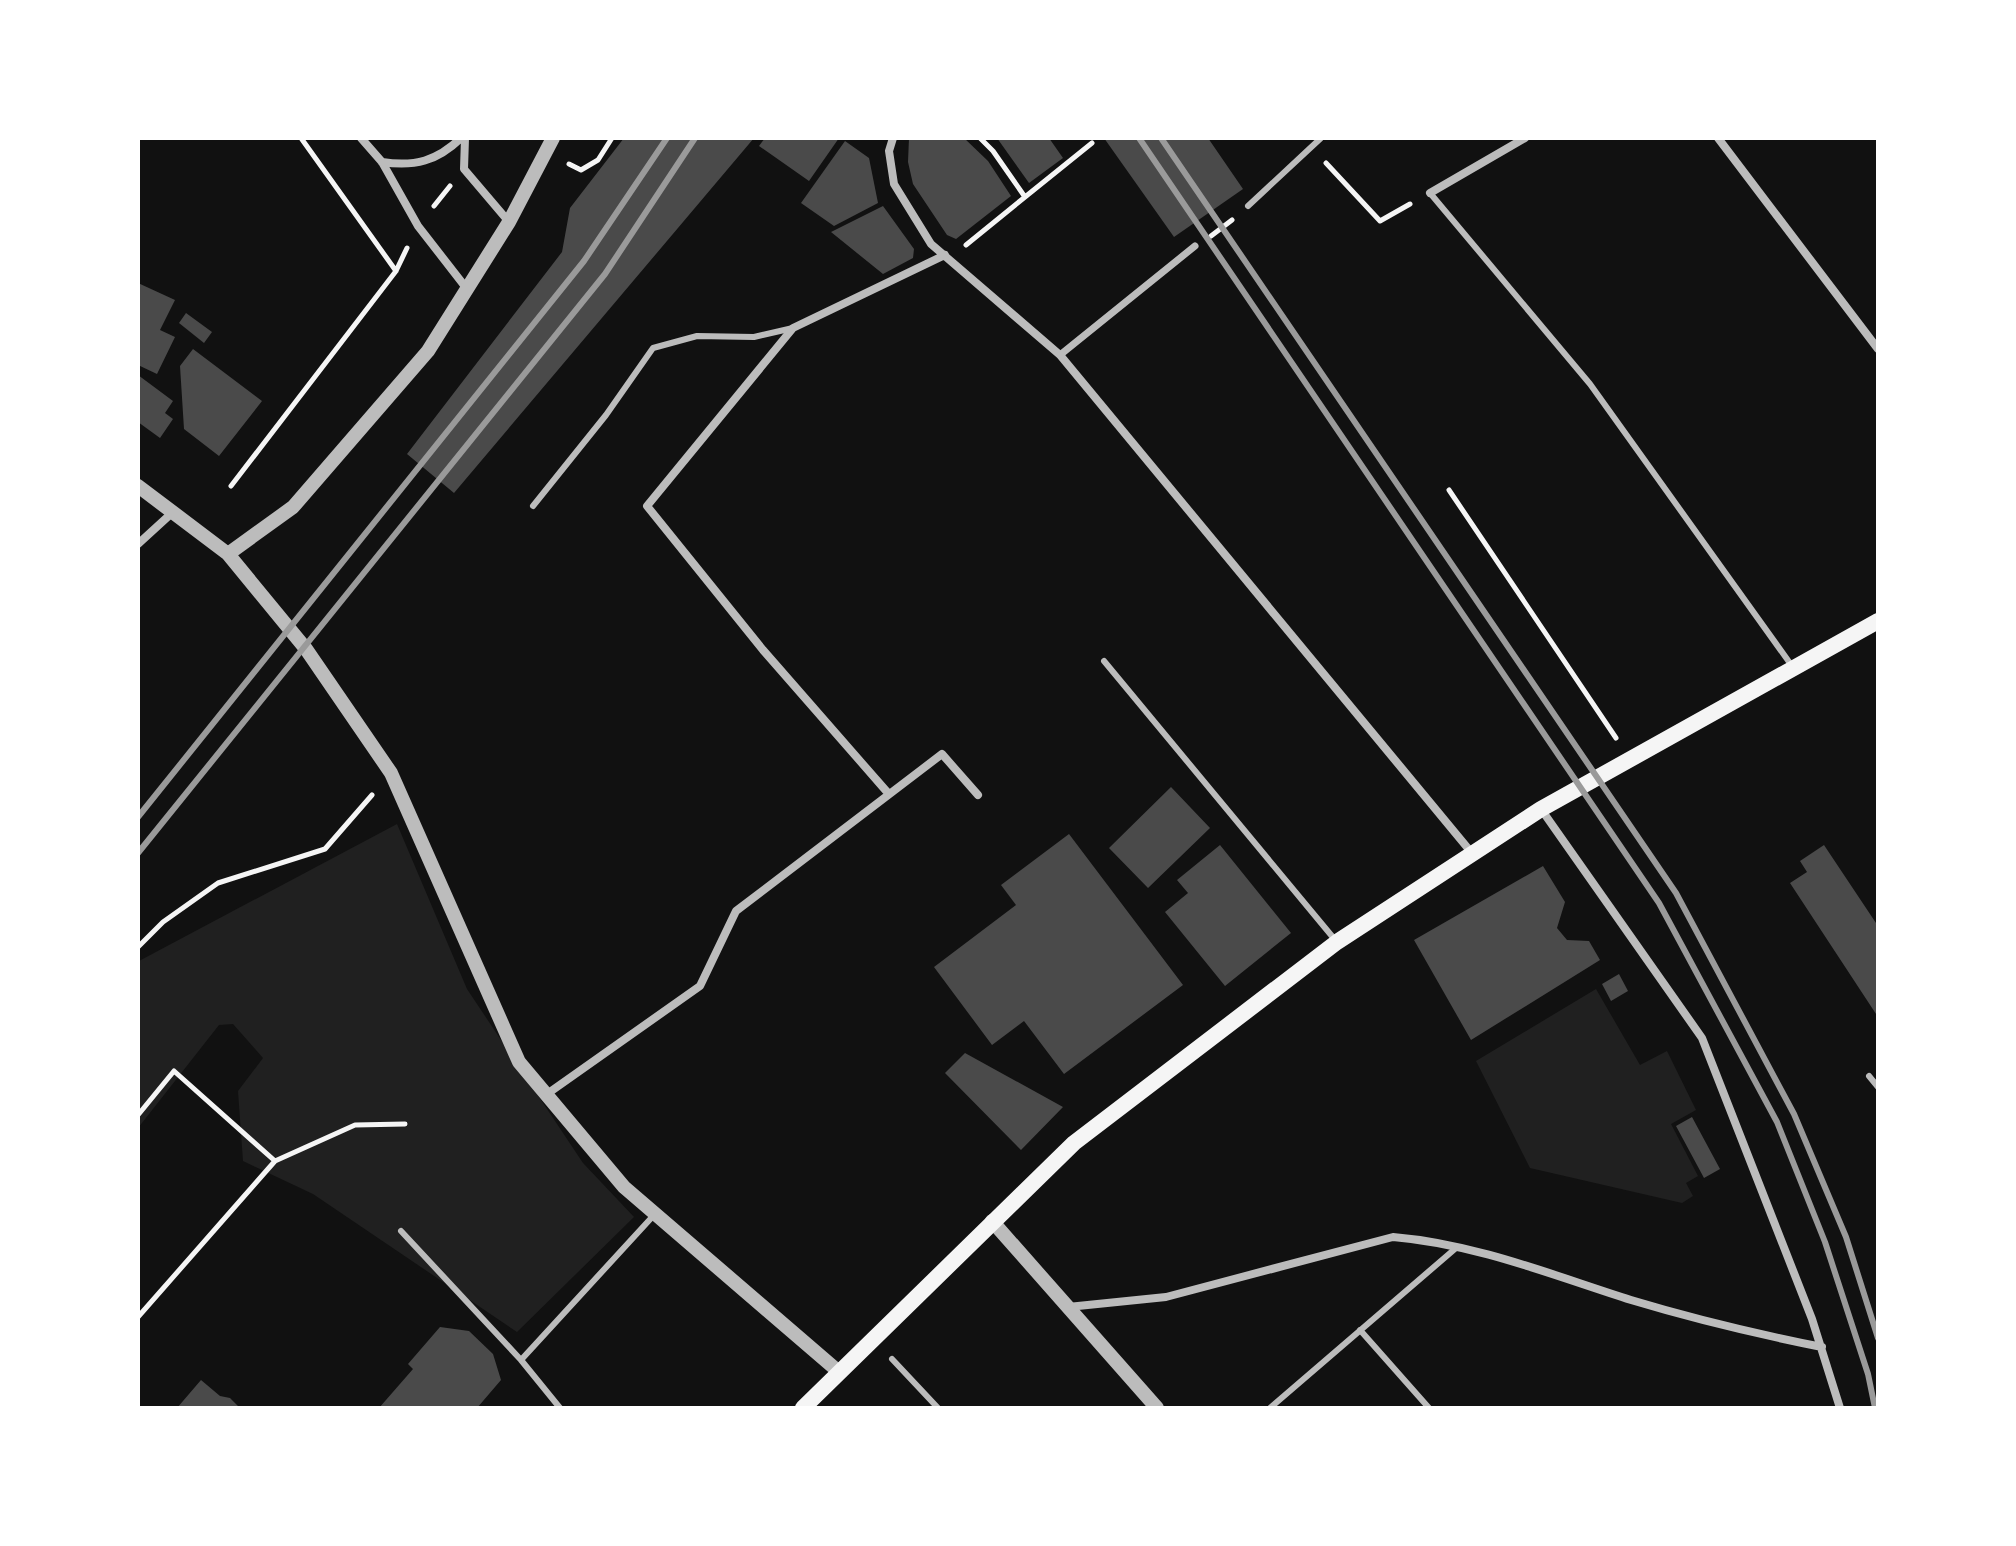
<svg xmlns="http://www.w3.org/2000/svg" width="2016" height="1546" viewBox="0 0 2016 1546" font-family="'Work Sans',sans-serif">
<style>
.green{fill:#202020}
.building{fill:#4a4a4a}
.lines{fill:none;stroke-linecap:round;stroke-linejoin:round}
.path{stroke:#f5f5f5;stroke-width:5}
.service{stroke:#bcbcbc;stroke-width:6}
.pedestrian{stroke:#bcbcbc;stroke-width:7}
.minor{stroke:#bcbcbc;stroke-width:8}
.tertiary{stroke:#bcbcbc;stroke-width:14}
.secondary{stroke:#f5f5f5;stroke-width:16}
.rail{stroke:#9a9a9a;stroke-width:6}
</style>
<rect width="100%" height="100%" fill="#111"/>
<path class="green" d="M397,824L467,989L583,1163L634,1217L517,1332L313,1194L243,1161L238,1091L263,1058L233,1024L219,1025L138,1128L139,961Z
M1596,989L1640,1065L1667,1051L1696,1110L1671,1124L1698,1176L1686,1183L1693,1196L1682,1203L1530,1168L1476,1061Z"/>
<path class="building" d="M624,138H754L454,493L407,454L562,252L570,208Z
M765,138H839L809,181L759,146Z
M909,138H964L988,161L1011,196L956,239L947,235L913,184L908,162Z
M997,138H1049L1063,158L1029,183Z
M1104,138H1208L1243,189L1174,237Z
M845,141L869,158L878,203L834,226L801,203Z
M883,206L914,249L913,258L883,274L831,232Z
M138,283L175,300L160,330L175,337L157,374L138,365Z
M186,313L212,332L204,343L179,323Z
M193,349L262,401L219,456L184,429L180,366Z
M138,375L173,401L165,413L173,419L160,438L138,422Z
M1171,787L1210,828L1148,888L1109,848Z
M1069,834L1183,985L1064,1074L1024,1021L992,1045L934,967L1016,905L1001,885Z
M1220,845L1291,933L1225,986L1165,912L1188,893L1177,880Z
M1824,845L1878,926V1017L1790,883L1807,872L1800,861Z
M1543,866L1565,902L1557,928L1567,940L1589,941L1600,960L1471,1040L1414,940Z
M1619,974L1628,991L1611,1001L1602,984Z
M965,1053L1063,1107L1021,1150L945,1073Z
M1692,1117L1720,1169L1704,1178L1676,1126Z
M440,1327L469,1331L493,1354L501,1380L477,1408H379L413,1369L408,1364Z
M201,1380L220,1396L230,1398L240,1408H177Z"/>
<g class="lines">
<path class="path" d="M301,138L396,271
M1326,163L1380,221L1410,204
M569,164L581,170L598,160L612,138
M1025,197L1092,143
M434,206L450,186
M1211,236L1232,220
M966,245L1025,197L993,151L980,138
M231,486L396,271L407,248
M1449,490L1616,738
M138,947L163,922L218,883L325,849L372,795
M138,1115L174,1071L275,1161L138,1317
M275,1161L355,1125L405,1124"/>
<path class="service" d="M1430,193L1590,384L1792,666
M1248,206L1321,138
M533,506L606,415L653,348L697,336L754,337L793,328
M1104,661L1336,941
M1869,1076L1878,1087
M401,1231L521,1360
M1360,1330L1429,1408
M892,1359L938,1408
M560,1408L521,1360L654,1215
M1270,1408L1456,1248"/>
<path class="pedestrian" d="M1060,355L1195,246"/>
<path class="minor" d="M361,138L382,162L418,226L467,289
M465,138L464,169L509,222
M893,138L889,151L894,184L931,244L1060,355L1471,852
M1718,138L1878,349
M382,162C415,167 437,161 461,138
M1430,193L1525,138
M138,544L173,512
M888,793L763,650L647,506L793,328L945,255
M1541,809L1702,1038L1812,1319L1840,1408
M547,1094L700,986L736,911L942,754L978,795
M1068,1307L1166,1297L1393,1237C1476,1244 1552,1275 1631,1300C1694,1319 1757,1334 1822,1347"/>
<path class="tertiary" d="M138,486L228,554L306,649L391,773L519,1062L624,1187L839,1372
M228,554L293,507L428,351L509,222L553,138
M992,1221L1157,1408"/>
<path class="secondary" d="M803,1408L1074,1143L1337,942L1541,809L1878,621"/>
<path class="rail" d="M1139,138L1659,903L1777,1122L1825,1242L1868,1374L1875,1408
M1161,138L1676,893L1794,1114L1846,1237L1878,1338
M138,817L584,261L667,138
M138,853L605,274L695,138"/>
</g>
<rect width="2016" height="1546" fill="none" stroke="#ffffff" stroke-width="280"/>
</svg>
